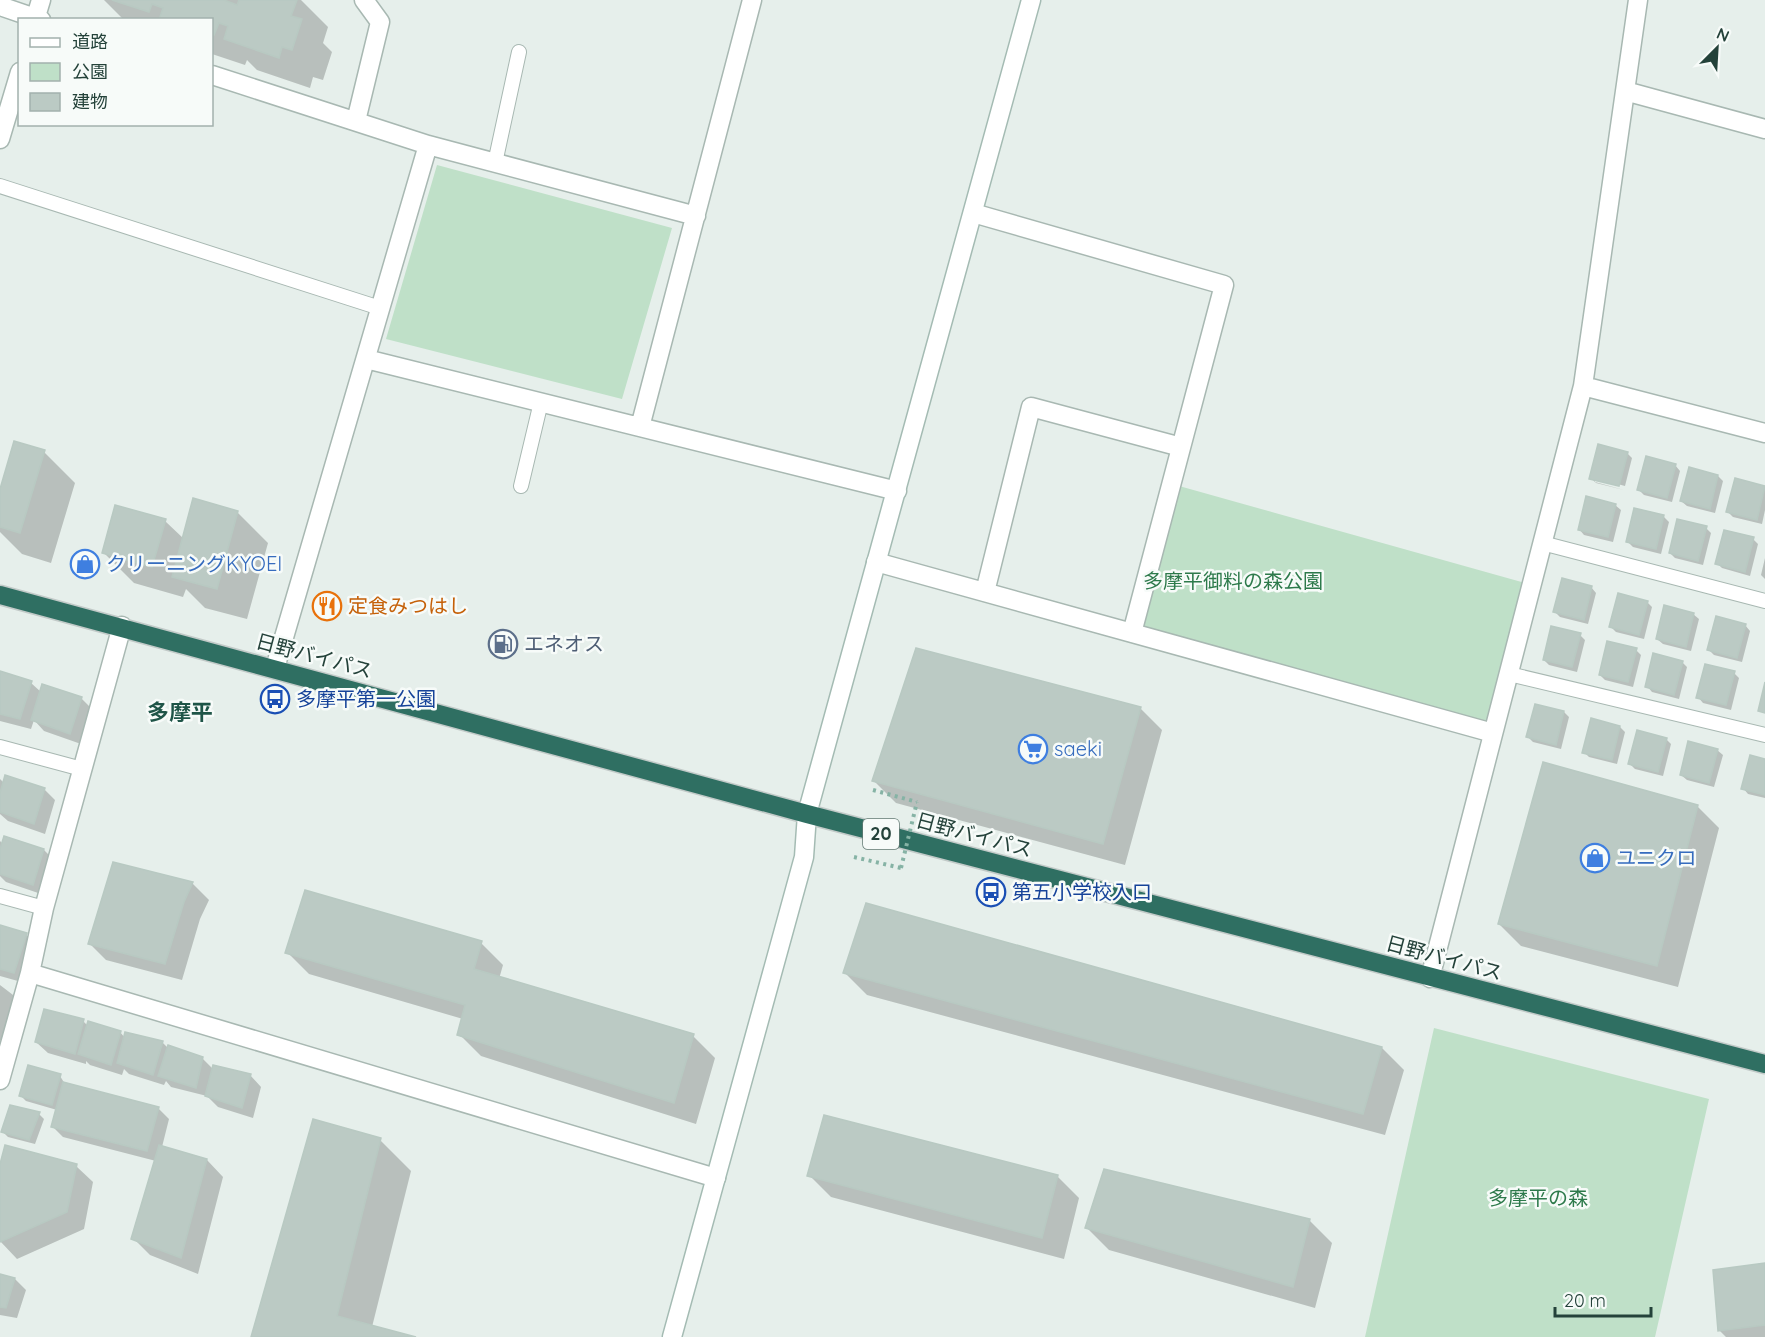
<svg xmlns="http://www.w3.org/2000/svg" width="1765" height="1337" viewBox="0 0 1765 1337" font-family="Quicksand,'Noto Sans JP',sans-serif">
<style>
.green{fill:#bfe0c8}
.shadow{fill:#0003}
.building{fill:#bbcac4;stroke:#b8c9c2;stroke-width:1.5}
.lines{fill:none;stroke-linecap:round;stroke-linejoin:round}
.lane-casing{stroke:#a8b8b2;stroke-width:16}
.street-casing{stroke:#a8b8b2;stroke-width:21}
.secondary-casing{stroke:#a4bbb3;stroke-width:21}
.highway-casing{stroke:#c2cac8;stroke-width:21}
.path{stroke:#86b3a5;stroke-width:4;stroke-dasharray:3 4.5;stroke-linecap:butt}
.lane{stroke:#fff;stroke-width:14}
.street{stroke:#fff;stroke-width:18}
.secondary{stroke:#fff;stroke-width:18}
.highway{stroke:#2f6f62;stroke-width:18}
.path-bridge{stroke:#86b3a5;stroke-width:4;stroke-dasharray:3 4.5;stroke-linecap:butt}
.labels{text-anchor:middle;stroke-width:5;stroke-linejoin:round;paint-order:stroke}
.shield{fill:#f7fbf9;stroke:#637a73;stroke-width:1.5}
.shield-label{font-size:18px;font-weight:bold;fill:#24423a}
.shop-label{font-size:20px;fill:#366cbe;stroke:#f7fbf9;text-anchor:start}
.park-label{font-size:20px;fill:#2d7a4b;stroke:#f7fbf9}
.food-label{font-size:20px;fill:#c56008;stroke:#f7fbf9;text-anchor:start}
.service-label{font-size:20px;fill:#4e5e75;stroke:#f7fbf9;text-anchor:start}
.street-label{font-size:20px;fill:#24423a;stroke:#f7fbf9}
.transit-label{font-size:20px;fill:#164399;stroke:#f7fbf9;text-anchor:start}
.quarter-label{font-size:22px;font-weight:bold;fill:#1f5548;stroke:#f7fbf9}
</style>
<rect width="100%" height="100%" fill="#e6efeb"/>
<path class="green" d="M437,165L672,228L622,399L386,339Z
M1172,484L1532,585L1493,733L1132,633Z
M1434,1028L1709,1099L1655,1337H1365Z"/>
<path class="shadow" d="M104,0H301L328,27L323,43L332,52L323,80L313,77L310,88L257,70L247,60L245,65L212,54V20H124Z
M44,452L75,483L51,563L22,554L0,532V494Z
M1627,453L1632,458L1625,486L1595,478V482L1624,490L1596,483L1591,478Z
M1675,465L1680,471L1672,502L1644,495L1639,490Z
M1718,476L1723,481L1715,513L1687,506L1681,501Z
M1765,488V510L1762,524L1733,517L1728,512Z
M1615,505L1621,510L1613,542L1584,535L1579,529Z
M1635,509L1664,517L1669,522L1661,554L1633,547L1627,541Z
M237,512L268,543L247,619L205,608L186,589L183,597L134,583L104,553L165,521L184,539Z
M1706,528L1711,533L1703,565L1675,558L1670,553Z
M1753,539L1758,544L1750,576L1722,568L1717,563Z
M1765,558V579L1761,575Z
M1591,587L1596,593L1588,624L1560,617L1555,612Z
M1647,602L1652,607L1644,639L1616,632L1611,627Z
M1693,614L1699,619L1691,651L1663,644L1657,639Z
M1745,625L1750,631L1742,662L1714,655L1709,650Z
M1580,635L1585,640L1577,672L1549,665L1544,660Z
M1636,650L1641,655L1633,687L1605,680L1600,675Z
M1682,662L1687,667L1679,699L1652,692L1647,686Z
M0,673L31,683L41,692L81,698L92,709L81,744L44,731L34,720L31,729L0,721Z
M1734,673L1739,678L1731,710L1703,703L1698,697Z
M1140,708L1162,730L1125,865L896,803L874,781Z
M1564,712L1569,717L1561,749L1533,742L1528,737Z
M1620,727L1625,732L1617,764L1589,757L1584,752Z
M1666,739L1671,744L1663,776L1635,769L1630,764Z
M1717,750L1723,755L1714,787L1687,780L1681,775Z
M1765,760V798L1748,794L1743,788Z
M0,779L4,783L44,789L55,800L45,834L8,821L0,814Z
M1697,806L1719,828L1678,987L1521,946L1499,924Z
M0,841L3,844L44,850L55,861L44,895L6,882L0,876Z
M192,883L209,900L200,919L182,980L106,960L90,944Z
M0,926L26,935L38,946L25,983L0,976Z
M481,943L503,965L499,979L693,1036L715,1058L696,1124L481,1056L459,1034L463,1019L309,974L287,952Z
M845,973L1382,1048L1404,1070L1385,1135L867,995Z
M0,985L17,998L4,1041L0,1040Z
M83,1021L88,1026L120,1032L125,1038L162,1042L168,1048L202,1058L214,1070L250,1075L261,1087L253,1118L218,1107L207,1096L171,1087L166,1081L164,1085L129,1074L124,1069L122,1075L90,1065L86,1061V1064L48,1053L36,1042Z
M60,1076L65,1084L158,1108L169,1119L162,1147L207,1160L223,1177L198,1274L150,1255L133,1238L156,1161L63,1137L52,1126L57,1110L26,1101L21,1096Z
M39,1114L44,1119L35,1144L8,1137L3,1132Z
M380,1140L411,1171L372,1327L410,1337H253Z
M76,1166L93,1182L84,1229L17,1259L0,1241V1170Z
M809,1175L1057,1176L1079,1198L1064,1259L831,1197Z
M1310,1221L1332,1243L1315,1308L1109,1250L1087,1228Z
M1765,1265V1337H1726L1720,1331Z
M0,1276L15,1279L26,1290L17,1318L0,1315Z"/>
<path class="building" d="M112,0H224L237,5L239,0H297L291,16L302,19L292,50L282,47L279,58L224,39L228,26L219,23L214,35L212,34V20H167L160,17L163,8L152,4L149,12Z
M14,441L45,450L20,533L0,527V489Z
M1598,444L1628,452L1619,486L1589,479Z
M1646,456L1676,464L1667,498L1637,490Z
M1689,467L1718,475L1710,509L1680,501Z
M1735,478L1765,486L1757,520L1726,512Z
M1586,496L1616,504L1608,537L1578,530Z
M193,498L238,511L217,589L172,577Z
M115,505L166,519L152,567L102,553Z
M1634,508L1664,515L1656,549L1626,542Z
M1677,519L1707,526L1698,561L1669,553Z
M1724,530L1754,537L1745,572L1715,564Z
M1562,578L1592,586L1584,620L1553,612Z
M1618,593L1648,601L1639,635L1609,627Z
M1664,605L1694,613L1686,647L1656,639Z
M1716,616L1746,624L1737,658L1707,650Z
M1551,626L1581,633L1572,667L1543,660Z
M1607,641L1637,648L1628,682L1599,675Z
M916,648L1141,707L1103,844L872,781Z
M1653,653L1683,661L1674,695L1645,687Z
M1705,664L1735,671L1726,705L1696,698Z
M0,671L32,681L20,719L0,714Z
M1765,682V713L1758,711Z
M42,684L82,697L70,734L31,720Z
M1535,704L1564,711L1556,745L1526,737Z
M1591,718L1620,726L1612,760L1582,753Z
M1637,730L1667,738L1658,772L1628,764Z
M1688,741L1718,749L1709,783L1680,775Z
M1750,755L1765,759V795L1741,789Z
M1543,762L1698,805L1657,966L1498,924Z
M5,775L45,788L34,824L0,812V793Z
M4,836L44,849L33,885L0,874V849Z
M113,862L193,882L184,902L165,964L88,944Z
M305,890L482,941L474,969L694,1034L674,1103L457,1035L465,1005L285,953Z
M866,903L1382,1047L1363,1114L843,973Z
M0,925L27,933L14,973L0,969Z
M44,1009L84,1019L75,1054L35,1042Z
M88,1021L121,1031L111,1065L78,1054Z
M125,1032L163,1041L153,1075L117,1063Z
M168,1045L203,1057L196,1088L158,1076Z
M28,1065L61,1074L52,1105L19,1096Z
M213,1065L251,1074L242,1108L205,1096Z
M63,1082L159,1107L147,1151L51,1127Z
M10,1105L40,1112L29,1140L1,1132Z
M824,1115L1058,1175L1042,1238L807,1176Z
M313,1119L381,1138L337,1316L416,1337H251Z
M5,1145L77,1164L67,1212L0,1242V1164Z
M159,1145L207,1159L181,1258L131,1239Z
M1104,1169L1310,1219L1293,1287L1085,1228Z
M1765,1263V1325L1718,1331L1713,1270Z
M0,1274L15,1278L6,1308L0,1307Z"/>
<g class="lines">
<g class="lane-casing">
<path id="lane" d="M495,163L519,52
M0,186L380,308
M521,486L541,402
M1542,543L1765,601
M1509,674L1765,735
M0,747L82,769
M0,896L44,908"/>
</g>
<g class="street-casing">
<path id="street" d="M0,6L41,20
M35,20L41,0
M212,75L428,145L696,216
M1625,91L1765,129
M356,121L380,22L364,0
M0,139L20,72
M973,213L1224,285L1132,633
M366,359L897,491
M1583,386L1765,433
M640,427L752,0
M876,562L1493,733
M985,592L1031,407L1181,447
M275,668L428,145
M30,973L716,1178
M1430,978L1583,386L1638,0
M0,1080L30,973L44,908L122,626"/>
</g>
<g class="secondary-casing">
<path id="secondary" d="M672,1337L804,857L807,814L1031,0"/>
</g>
<g class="highway-casing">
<path id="highway" d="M0,595L807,814L1765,1064"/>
</g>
<path class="path" d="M873,790L917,802
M854,857L901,868"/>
<use href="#lane" class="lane"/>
<use href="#street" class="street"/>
<use href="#secondary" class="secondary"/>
<use href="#highway" class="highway"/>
<path class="path-bridge" d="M901,868L917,802"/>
</g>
<defs>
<g id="shop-ring" transform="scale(1.5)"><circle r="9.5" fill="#f7fbf9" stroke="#3f7fe0" stroke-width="1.5"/><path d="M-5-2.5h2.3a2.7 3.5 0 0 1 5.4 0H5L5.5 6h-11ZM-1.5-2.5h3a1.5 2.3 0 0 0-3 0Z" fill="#3f7fe0"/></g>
<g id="restaurant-ring" transform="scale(1.5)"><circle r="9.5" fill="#f7fbf9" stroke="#e8710a" stroke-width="1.5"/><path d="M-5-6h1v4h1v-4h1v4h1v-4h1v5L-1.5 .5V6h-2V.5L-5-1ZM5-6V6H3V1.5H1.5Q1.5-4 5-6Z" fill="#e8710a"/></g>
<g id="fuel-ring" transform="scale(1.5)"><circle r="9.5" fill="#f7fbf9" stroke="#5c6f8a" stroke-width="1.5"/><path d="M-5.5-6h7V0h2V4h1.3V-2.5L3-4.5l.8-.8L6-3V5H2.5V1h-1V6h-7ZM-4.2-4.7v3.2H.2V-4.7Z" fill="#5c6f8a"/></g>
<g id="bus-ring" transform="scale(1.5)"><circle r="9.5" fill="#f7fbf9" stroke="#1a4fb4" stroke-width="1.5"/><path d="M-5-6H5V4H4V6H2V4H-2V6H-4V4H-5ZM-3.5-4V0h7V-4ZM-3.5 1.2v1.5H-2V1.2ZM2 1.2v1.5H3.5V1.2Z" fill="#1a4fb4"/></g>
<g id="supermarket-ring" transform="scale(1.5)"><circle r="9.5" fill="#f7fbf9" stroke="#3f7fe0" stroke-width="1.5"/><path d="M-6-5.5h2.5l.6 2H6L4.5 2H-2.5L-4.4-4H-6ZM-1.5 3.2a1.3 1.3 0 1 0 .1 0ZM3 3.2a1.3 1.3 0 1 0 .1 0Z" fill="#3f7fe0"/></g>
</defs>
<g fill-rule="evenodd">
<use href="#shop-ring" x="85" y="564"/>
<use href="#restaurant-ring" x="327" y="606"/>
<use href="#fuel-ring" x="503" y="644"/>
<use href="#bus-ring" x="275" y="699"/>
<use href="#supermarket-ring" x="1033" y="749"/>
<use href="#shop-ring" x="1595" y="858"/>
<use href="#bus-ring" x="991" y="892"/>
</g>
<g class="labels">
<rect class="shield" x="863" y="819" width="36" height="30" rx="4.5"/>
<g class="shield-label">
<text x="881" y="840">20</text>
</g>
<g class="shop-label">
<text x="106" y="571">クリーニングKYOEI</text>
<text x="1054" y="756">saeki</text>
<text x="1616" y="865">ユニクロ</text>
</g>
<g class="park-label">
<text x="1233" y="588">多摩平御料の森公園</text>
<text x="1538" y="1205">多摩平の森</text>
</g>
<g class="food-label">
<text x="348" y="613">定食みつはし</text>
</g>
<g class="service-label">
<text x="524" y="651">エネオス</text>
</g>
<g class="street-label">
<text transform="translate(314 656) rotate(15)" y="7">日野バイパス</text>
<text transform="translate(974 835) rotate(15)" y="7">日野バイパス</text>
<text transform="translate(1444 958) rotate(15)" y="7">日野バイパス</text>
</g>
<g class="transit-label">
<text x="296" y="706">多摩平第一公園</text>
<text x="1012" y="899">第五小学校入口</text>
</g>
<g class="quarter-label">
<text x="180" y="720">多摩平</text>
</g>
</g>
<rect x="18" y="18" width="195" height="108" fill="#f7fbf9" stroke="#a3b1ad" stroke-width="1.5"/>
<rect x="30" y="38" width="30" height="9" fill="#ffffff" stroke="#a3b1ad" stroke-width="1.5"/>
<text x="72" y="48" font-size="18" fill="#24423a">道路</text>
<rect x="30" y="63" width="30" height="18" fill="#bfe0c8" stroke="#a3b1ad" stroke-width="1.5"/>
<text x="72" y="78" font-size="18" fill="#24423a">公園</text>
<rect x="30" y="93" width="30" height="18" fill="#bbcac4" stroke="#a3b1ad" stroke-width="1.5"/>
<text x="72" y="108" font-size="18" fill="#24423a">建物</text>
<g transform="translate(1717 48) rotate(24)" stroke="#f7fbf9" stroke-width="4.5" paint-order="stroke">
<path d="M0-4.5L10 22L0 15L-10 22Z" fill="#24423a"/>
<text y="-9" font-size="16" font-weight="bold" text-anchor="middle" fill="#24423a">N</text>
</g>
<path d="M1555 1307v9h96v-9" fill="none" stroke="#24423a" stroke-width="3"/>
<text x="1564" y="1307" font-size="18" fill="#24423a" stroke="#f7fbf9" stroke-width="4.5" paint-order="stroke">20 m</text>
</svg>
